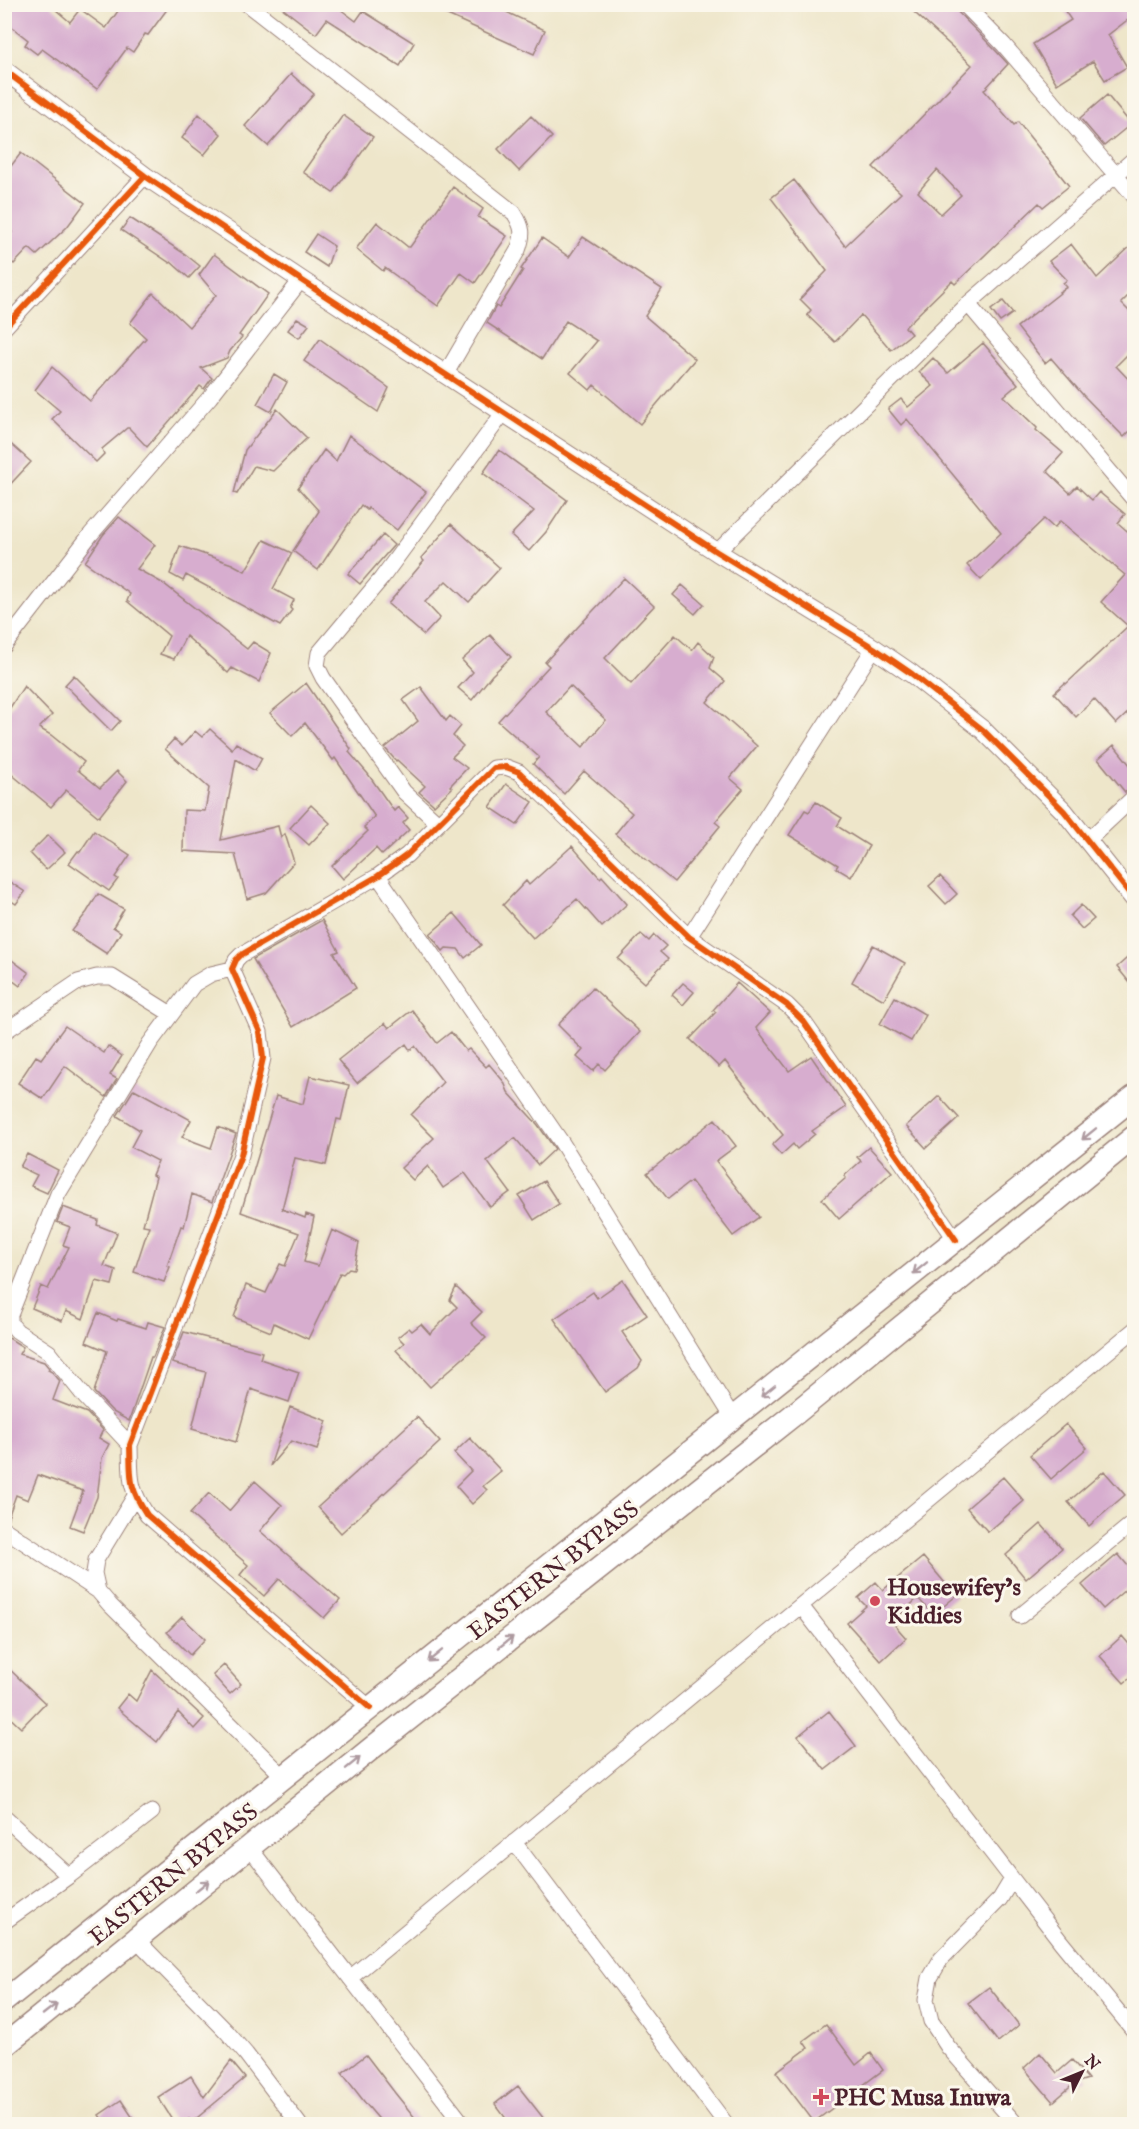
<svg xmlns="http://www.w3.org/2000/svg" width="1139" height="2129" viewBox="0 0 1139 2129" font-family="'IM FELL English',serif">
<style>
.building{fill:#d7adcf;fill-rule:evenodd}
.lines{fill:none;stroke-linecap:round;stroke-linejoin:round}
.minor-casing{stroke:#9c827a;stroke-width:17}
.tertiary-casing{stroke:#9c827a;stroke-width:20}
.primary-casing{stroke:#9c827a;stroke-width:25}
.minor{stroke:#fff;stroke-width:15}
.tertiary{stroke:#fff;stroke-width:18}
.primary{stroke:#fff;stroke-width:22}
.cycleway-casing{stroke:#fbf7ec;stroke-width:10}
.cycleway{stroke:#e8590c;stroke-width:6}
.oneway{stroke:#ae9aa0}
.poi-dot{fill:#d1495b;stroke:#fbf7ec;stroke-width:2}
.labels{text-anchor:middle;stroke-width:6;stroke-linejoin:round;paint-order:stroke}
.street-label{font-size:24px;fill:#4a1f2b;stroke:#fbf7ec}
.poi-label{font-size:24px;font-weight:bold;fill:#4a1f2b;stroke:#fbf7ec;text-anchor:start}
</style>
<rect width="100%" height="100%" fill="#fbf7ec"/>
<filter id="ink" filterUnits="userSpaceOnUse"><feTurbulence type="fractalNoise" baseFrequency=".0167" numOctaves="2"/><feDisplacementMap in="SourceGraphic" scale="12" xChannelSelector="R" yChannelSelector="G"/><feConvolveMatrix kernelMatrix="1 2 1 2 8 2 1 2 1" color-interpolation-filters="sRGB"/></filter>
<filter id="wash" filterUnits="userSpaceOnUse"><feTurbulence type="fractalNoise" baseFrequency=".008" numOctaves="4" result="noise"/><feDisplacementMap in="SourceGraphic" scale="24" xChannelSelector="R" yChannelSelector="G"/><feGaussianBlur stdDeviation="1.35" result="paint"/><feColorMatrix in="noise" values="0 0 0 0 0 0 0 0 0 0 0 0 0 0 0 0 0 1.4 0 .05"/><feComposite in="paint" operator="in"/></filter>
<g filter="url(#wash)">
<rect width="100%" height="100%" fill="#eee6ca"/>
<g id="blocks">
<path class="building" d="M4,4H49L70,22L80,9L106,28L123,4H171L148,35L145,34L133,52L127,48L97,89L42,49L37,54L25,45L28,40L4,21Z
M277,4H338L336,6L356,21L363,11L414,43L400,66L327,19L316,34Z
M423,4H489L545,30L534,54Z
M905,4H950L997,52L1008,64L984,90L1014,125L1018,122L1069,186L1043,207L1039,203L955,284L952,281L905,327L911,334L891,350L861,315L835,342L807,315L811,310L800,299L827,271L771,198L794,180L845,246L901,193L873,167L972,65ZM937,170L961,195L941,214L918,192Z
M1060,4H1134V15L1108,35L1127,67L1105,80L1093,61L1057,84L1033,44L1071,20Z
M291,74L314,94L268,146L245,126Z
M1107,95L1131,124L1104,146L1080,118Z
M199,114L221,134L204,155L182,138Z
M343,115L373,137L333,193L303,172Z
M531,116L552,137L519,171L498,149Z
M21,153L85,203L67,227L37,255L29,248L14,264L4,256V240L12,232L4,226V175Z
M453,187L483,209L478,217L507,236L475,283L461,273L438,306L385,268L383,271L356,249L377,222L408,247H410Z
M130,218L185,254L200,266L189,278L171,262L170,263L121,230Z
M316,234L334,246L327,267L304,252Z
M583,237L662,289L645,316L695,359L640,424L594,385L590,390L570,373L597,341L566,321L542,359L487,323L496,306L499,308L523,270L521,269L542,238L569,257Z
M1134,243V290L1121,303L1134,316V348L1116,366L1134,385V427L1124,437L1083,395L1051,358L1045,363L1017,327L1060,293L1059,292L1067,287L1063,283L1067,280L1049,261L1071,244L1097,278Z
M214,254L268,294L239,335L242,337L230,351L227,358L201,368L212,378L204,389L200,386L147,447L129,428H127L102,449L104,454L96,462L52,419L60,411L35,390L52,367L90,401L146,338L130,323L153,293L189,327L216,295L199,275Z
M1003,301L1013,313L1000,322L991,310Z
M297,318L309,325L299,338L288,330Z
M320,339L389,388L378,412L304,361Z
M983,343L1018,384L1004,396L1037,428L1036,430L1063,453L1047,471L1070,493L1077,486L1092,500L1099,492L1125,514L1118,523L1134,537V707L1116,724L1094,699L1076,717L1054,693L1065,683L1066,684L1128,626L1101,602L1125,575L1060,521L1054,528L1044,519L981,580L967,565L1001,533L907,419L901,425L888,409L901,399L908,407L933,386L919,372L933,358L948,373Z
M274,374L287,382L271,412L257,404Z
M277,409L307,438L273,471L254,466L237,494L234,493L245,450Z
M349,435L426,492L397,530L368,508L367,510L361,505L318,570L293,551L319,511L298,488L324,450L336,461Z
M4,438L31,462L4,491Z
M499,450L567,500L546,532L529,551L511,535L534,511L483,473Z
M119,517L155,545L137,569L164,584L247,649L253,642L271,653L259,682L232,668L228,673L186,636L174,659L160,654L169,636L127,601L130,594L85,562L103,535Z
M451,524L500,568L469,602L446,581L425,602L440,618L424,635L388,604L424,561L421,558Z
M383,535L394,545L360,584L348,574Z
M264,540L292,553L273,589L294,600L290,608L292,610L280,626L186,575L183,581L170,574L180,546L232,564L245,571Z
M624,578L654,606L605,658L631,684L675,635L692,650L698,642L714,657L710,668L725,681L707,702L757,746L730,778L743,789L715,822L720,826L674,882L615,834L632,813L584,771L564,794L533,764L539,757L498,721L549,666L545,662ZM570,686L606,720L583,747L546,712Z
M682,585L704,604L695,614L673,595Z
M490,635L511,657L492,675L472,700L458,688L473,672L462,660Z
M74,675L120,721L111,731L65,685Z
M306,683L351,749L349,752L368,774L394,811L398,807L408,818L403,823L409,830L382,855L376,848L343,879L332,866L368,831L364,827L375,817L335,758L333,760L305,723L292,736L270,713Z
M24,686L52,715L39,728L51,735L84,762L78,770L100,788L117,771L127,781L99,817L66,790L51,807L4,768V717Z
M421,687L446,721L450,716L461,726L453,736L463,746L452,757L467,768L450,786L452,788L434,805L419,792L425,786L397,760L396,761L385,748L418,721L403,700Z
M210,729L232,749L236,743L262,758L255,771L236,759L221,840L278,826L281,838L285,834L294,862L266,893L247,899L235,854L183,851L184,810L205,811L209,788L165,749L174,739L182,746L195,731L202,737Z
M1114,745L1134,770V788L1125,792L1098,759Z
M506,784L533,802L517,825L490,807Z
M816,802L842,818L837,826L869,846L851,877L836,868L838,865L789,835L805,810L809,812Z
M311,805L330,823L309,845L290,828Z
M94,831L130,855L115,877L118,879L109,891L69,863L78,851L80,852Z
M48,835L65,852L46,870L30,853Z
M572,846L600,878L602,876L627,904L602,927L577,899L533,938L503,905L526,881L529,885Z
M940,876L957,894L946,904L929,886Z
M4,878L25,892L16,904L4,896Z
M98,894L124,909L113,927L121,932L107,954L72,931L87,912Z
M1081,905L1094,919L1082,929L1070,916Z
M454,913L481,945L465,958L458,949L446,948L443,951L430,934Z
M322,920L339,951L334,953L356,988L293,1027L253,959Z
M641,934L649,941L654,935L666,946L660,952L668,959L645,983L618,959Z
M873,945L905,963L884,1000L852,982Z
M1134,952V988L1117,967Z
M4,954L29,973L20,986L4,974Z
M683,983L694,992L683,1005L672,995Z
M737,983L770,1013L756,1028L789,1071L811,1056L846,1107L812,1131L815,1134L797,1149L793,1144L781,1155L772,1145L783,1135L725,1061L719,1067L690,1039L716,1012L713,1010Z
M593,988L640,1032L605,1070L599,1064L593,1071L577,1057L583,1050L558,1025Z
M895,997L926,1015L911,1041L880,1024Z
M412,1010L437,1043L451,1032L466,1051L469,1049L486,1067L489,1064L504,1082L508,1092L538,1125L555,1149L538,1165L515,1138L487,1161L510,1192L490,1207L465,1173L443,1188L428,1166L413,1180L401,1168L434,1138L411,1115L443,1082L415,1046L410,1050L406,1044L357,1083L338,1060L385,1023L389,1028Z
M65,1026L104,1053L108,1046L122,1056L110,1075L117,1079L106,1097L65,1066L43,1099L18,1083L36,1056L41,1059Z
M310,1076L349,1085L341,1120L337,1119L326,1165L295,1158L282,1209L305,1218L306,1214L314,1217L304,1262L318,1266L332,1230L359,1243L354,1269L349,1268L343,1274L340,1273L308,1339L274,1323L271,1332L234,1317L246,1285L266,1293L280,1264L285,1266L299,1233L241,1212L276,1096L303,1104Z
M134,1089L191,1120L182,1137L211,1148L218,1127L236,1134L212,1202L192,1194L184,1227L181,1226L167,1266L170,1267L164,1282L134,1272L149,1226L143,1225L156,1177L152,1175L158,1161L131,1147L140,1130L117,1116Z
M939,1096L959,1118L926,1148L906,1126Z
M715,1119L736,1146L716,1161L759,1217L733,1236L691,1181L668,1199L647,1173Z
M869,1147L892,1172L839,1219L822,1199L846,1178L844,1176L861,1161L857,1157Z
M27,1154L58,1170L47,1193L31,1186L37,1175L20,1167Z
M544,1181L559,1204L534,1220L519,1196Z
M63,1207L98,1220L97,1225L117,1233L104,1266L116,1270L112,1285L96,1281L83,1319L66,1311L62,1321L32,1308L41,1286L48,1289L69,1247L63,1245L70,1227L57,1222Z
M623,1280L647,1315L622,1332L642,1361L638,1368L605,1392L554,1319L593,1292L597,1298Z
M456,1287L482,1312L471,1323L486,1338L430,1387L396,1350L404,1343L398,1337L409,1328L412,1331L421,1324L430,1334L457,1307L450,1300Z
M98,1313L117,1321L118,1319L146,1328L148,1322L165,1327L153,1357H151L129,1421L113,1412L94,1392L107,1351L86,1342Z
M184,1332L262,1352L260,1359L299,1372L289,1402L251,1389L236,1442L192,1429L206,1372L172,1363Z
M4,1335L23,1347L19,1354L44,1362L49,1368L48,1370L52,1372L60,1381L53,1400L87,1413L103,1430L99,1438L109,1444L102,1458L97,1497L83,1531L70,1526L83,1491L38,1475L28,1500L16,1495L7,1520L4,1519Z
M290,1407L327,1421L317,1450L291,1441L270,1466Z
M417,1417L440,1442L341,1533L318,1507Z
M1066,1424L1087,1448L1051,1479L1030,1455Z
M470,1438L501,1471L483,1486L487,1490L472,1504L456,1486L471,1471L454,1453Z
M1104,1471L1125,1495L1089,1526L1068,1502Z
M1003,1477L1024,1501L988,1532L967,1508Z
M255,1481L282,1505L260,1531L340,1600L324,1618L279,1579L264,1596L240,1575L248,1565L190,1514L209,1493L229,1511Z
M1041,1524L1062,1548L1026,1579L1006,1555Z
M1118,1554L1134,1573V1582L1103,1609L1082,1585Z
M923,1557L956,1596L933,1615L918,1598L892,1622L906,1638L881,1661L847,1623L866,1606L858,1598L876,1582L883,1590Z
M182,1617L205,1639L190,1655L167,1632Z
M1122,1636L1134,1650V1675L1124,1683L1100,1656Z
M4,1664L45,1703L21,1728L4,1712Z
M224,1665L241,1684L230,1694L213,1675Z
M152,1670L204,1718L194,1729L178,1712L157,1742L117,1708L128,1694L136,1701Z
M829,1711L856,1746L825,1770L798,1736Z
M989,1987L1019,2025L998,2042L968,2003Z
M826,2024L856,2065L871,2053L883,2070L814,2122L776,2072L808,2048L803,2041Z
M1040,2053L1057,2073L1072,2060L1088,2079L1075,2083L1053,2102L1024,2068Z
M366,2055L395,2093L420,2124H383L366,2104L342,2073Z
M231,2061L245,2078L192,2122L189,2119L180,2124H175L158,2097L191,2076L204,2097Z
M518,2086L548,2124H510L495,2104Z
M121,2100L137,2124H105L99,2115Z"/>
</g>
</g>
<g filter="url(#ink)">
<use href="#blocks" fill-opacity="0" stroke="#9c827a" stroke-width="1.5"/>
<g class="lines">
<g class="minor-casing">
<path id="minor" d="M247,4L514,213C523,227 524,234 518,250L445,375
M964,4L1004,45L1134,196
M968,304L1134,500
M4,328L145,176
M717,552L968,304L1134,159
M4,646L91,534L210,397L301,280
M438,823L404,792L323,678L317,666L319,653L381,579L504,412
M1088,840L1134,797
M378,876L562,1143L733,1418
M689,937L874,648
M4,1032L78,982L97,977H112L171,1014
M130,1445L85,1397L49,1352L17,1331L10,1323V1315L58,1194L150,1043L194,984L211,974L232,969
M135,1496L96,1560L94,1573L98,1591L110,1605L284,1777
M4,1529L98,1591
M801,1606L1061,1942L1134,2031
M1020,1616L1134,1522
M370,1708L147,1515C128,1486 131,1478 130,1445L241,1155L263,1058L260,1032L232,969L236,960L241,955L378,876L407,855L494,768L506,767L519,772L689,937L787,1005L804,1022L956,1240
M4,1817L69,1876
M514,1842L726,2124
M249,1847L463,2124
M1012,1879L1000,1899L941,1959L930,1978L926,2000L931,2021L948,2047L1016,2124
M4,1922L69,1876L152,1812
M136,1939L227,2032L246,2054L299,2124
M350,1978L1134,1330"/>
</g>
<g class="tertiary-casing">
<path id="tertiary" d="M4,70L145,176L301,280L717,552L874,648L912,674L983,730L1064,811L1134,899"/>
</g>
<g class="primary-casing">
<path id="primary" d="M4,2001L1134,1097
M4,2046L372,1748L797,1412L1134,1137"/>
</g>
<use href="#minor" class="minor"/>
<use href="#tertiary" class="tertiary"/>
<use href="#primary" class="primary"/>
<g class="cycleway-casing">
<path id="cycleway" d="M4,70L145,176L301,280L717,552L874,648L912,674L983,730L1064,811L1134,899
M4,328L145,176
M370,1708L147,1515C128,1486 131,1478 130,1445L241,1155L263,1058L260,1032L232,969L236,960L241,955L378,876L407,855L494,768L506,767L519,772L689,937L787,1005L804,1022L956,1240"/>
</g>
<use href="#cycleway" class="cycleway"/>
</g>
<defs><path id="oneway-shaft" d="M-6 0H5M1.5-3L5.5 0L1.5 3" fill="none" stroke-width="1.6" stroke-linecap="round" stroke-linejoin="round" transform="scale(1.5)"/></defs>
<g class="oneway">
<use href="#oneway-shaft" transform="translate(1089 1134) rotate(141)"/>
<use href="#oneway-shaft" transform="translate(920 1268) rotate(141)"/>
<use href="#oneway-shaft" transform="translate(768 1391) rotate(141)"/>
<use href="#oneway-shaft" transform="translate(506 1642) rotate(-38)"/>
<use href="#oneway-shaft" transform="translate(435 1656) rotate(141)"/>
<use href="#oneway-shaft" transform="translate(353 1763) rotate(-39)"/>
<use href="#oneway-shaft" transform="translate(202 1886) rotate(-39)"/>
<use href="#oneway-shaft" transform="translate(50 2009) rotate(-38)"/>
</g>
</g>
<g class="poi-dot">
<circle cx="875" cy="1601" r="6"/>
<path d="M818 2088h6v6h6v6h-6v6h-6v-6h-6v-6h6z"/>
</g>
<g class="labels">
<g class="street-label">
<text transform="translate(553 1570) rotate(-38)" y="8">EASTERN BYPASS</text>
<text transform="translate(173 1874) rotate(-39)" y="8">EASTERN BYPASS</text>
</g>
<g class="poi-label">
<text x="887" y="1595">Housewifey’s<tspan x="887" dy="28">Kiddies</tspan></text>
<text x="834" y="2105">PHC Musa Inuwa</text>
</g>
</g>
<rect width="1139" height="2129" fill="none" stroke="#fbf7ec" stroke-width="24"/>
<g transform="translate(1082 2072) rotate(47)" stroke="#fbf7ec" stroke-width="4.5" paint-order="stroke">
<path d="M0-4.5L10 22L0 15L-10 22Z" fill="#4a1f2b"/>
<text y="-9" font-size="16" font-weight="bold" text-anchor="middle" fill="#4a1f2b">N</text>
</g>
</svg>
